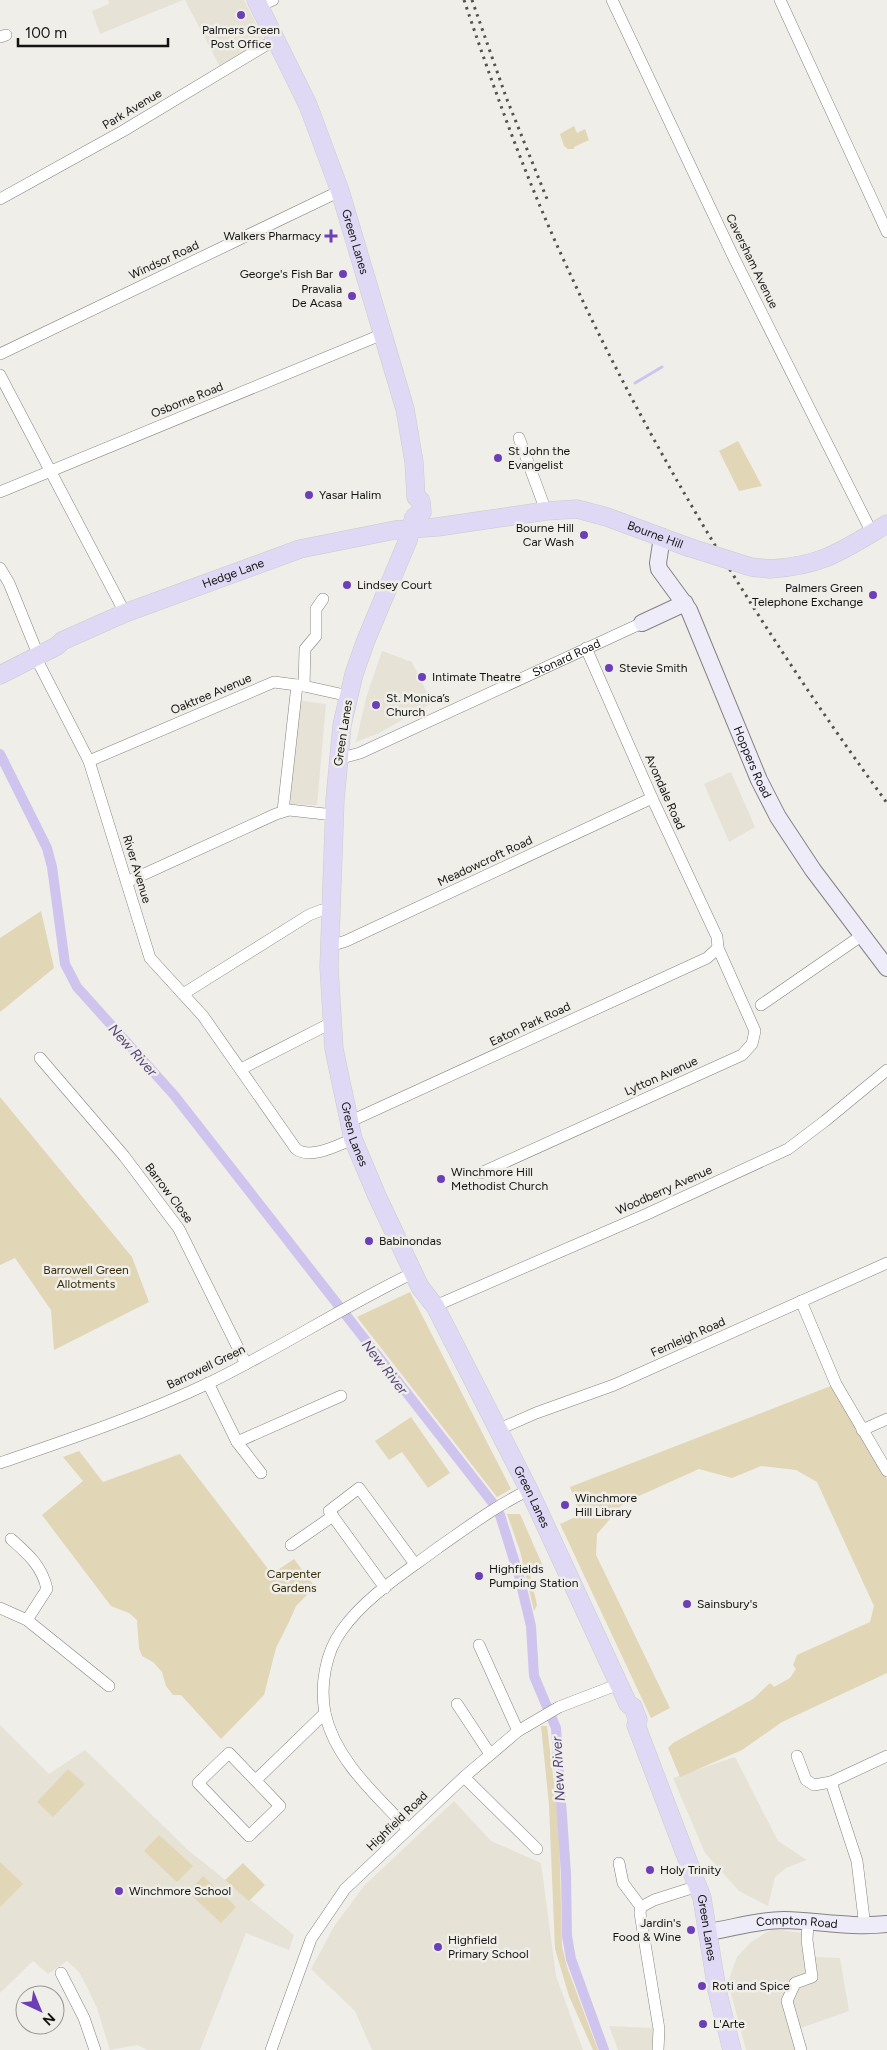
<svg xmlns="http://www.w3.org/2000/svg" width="887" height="2050" viewBox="0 0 887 2050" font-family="Figtree,sans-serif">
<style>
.built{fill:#e6e2d6}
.green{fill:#e1d6b6}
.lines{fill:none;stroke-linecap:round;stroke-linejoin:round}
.stream{stroke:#cfc4ee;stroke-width:3}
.canal{stroke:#cfc4ee;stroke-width:10}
.street-casing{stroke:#858380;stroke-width:12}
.secondary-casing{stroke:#858380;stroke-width:18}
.primary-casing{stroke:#cbcbcb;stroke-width:19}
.street{stroke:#fff;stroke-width:11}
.secondary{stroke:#efecfa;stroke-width:16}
.primary{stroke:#e0d9f5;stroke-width:18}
.rail{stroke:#53524f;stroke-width:3;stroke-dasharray:2.5 5;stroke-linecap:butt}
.primary-bridge-casing{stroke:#cbcbcb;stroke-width:19;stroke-linecap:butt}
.primary-bridge{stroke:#e0d9f5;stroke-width:18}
.poi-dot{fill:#6d3fb7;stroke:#efeee9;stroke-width:2}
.labels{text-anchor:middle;stroke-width:5;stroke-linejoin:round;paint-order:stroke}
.poi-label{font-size:12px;fill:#131311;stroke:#efeee9;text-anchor:start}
.street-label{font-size:12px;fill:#131311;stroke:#efeee9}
.park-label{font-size:12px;fill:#382c08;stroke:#efeee9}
.water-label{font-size:14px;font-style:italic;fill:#56457b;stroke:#efeee9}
</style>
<rect width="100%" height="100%" fill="#efeee9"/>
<path class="built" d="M108,0H183L100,34L92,11L109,4Z
M185,0H244L264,40L220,67Z
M382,651L412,662L432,703L379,733L356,742L366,698Z
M298,700L326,704L317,805L290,804Z
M731,772L755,827L729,842L704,784Z
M0,1725L49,1774L85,1750L188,1850L294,1935L289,1950L246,1933L200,2050H148L137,2045L110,2050L97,2008L86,1985L79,1972L67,1961L48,1974L33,1961L0,1993Z
M735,1757L778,1841L807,1860L786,1868L775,1877L768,1906L739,1891L705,1853L673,1778Z
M454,1801L491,1841L541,1863L556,1976L583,2050H372L355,2011L311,1969L335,1925L364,1886Z
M772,1929L812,1934V1957L840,1958L849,2011L792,2031L798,2050H746L728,1982L737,1957L751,1942Z
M609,2026L653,2028L652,2050H618Z"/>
<path class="green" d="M574,126L577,133L585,129L589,140L574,147V149H568L564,146L560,134Z
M738,441L762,486L739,491L719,451Z
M41,911L54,968L0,1012V938Z
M0,1097L132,1257L149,1302L54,1350L51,1310L15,1258L0,1265Z
M410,1292L511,1489L497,1497L357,1317Z
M836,1384L887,1479V1673L782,1722L742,1750L680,1777L668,1748L673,1743L753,1699L770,1683L774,1687L790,1678L796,1669L793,1665L797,1655L870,1622L874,1606L817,1482L796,1470L761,1466L732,1478L699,1469L630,1500L621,1506L597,1534L596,1555L670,1708L651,1718L560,1524L580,1515L570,1487Z
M411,1417L450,1473L428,1488L402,1452L389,1460L375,1441Z
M79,1451L103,1482L180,1454L272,1574L294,1559L315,1587L296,1606L289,1622L276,1648L264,1695L221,1739L181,1695H173L166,1686L162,1672L153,1662L142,1656L139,1648L137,1620L129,1613L111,1606L42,1515L83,1481L63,1457Z
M507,1514H520L542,1564L529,1570L537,1605L534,1611L520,1551Z
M541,1726H547L559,1824L562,1946L567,1967L598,2050H593L569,1996L555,1949L549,1805Z
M68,1769L85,1784L53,1817L37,1802Z
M159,1835L193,1866L177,1882L144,1851Z
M0,1862L23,1884L0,1907Z
M243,1863L265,1885L249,1901L225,1880Z
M203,1876L236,1907L221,1923L188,1892Z"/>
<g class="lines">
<path class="stream" d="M635,383L662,367"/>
<path class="canal" d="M0,754L47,848L52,867L65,964L77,987L174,1095L492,1502L500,1515L519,1576L531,1626L534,1676L556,1728L566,1874L567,1936L571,1959L604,2050"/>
<g class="street-casing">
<g id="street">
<path d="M612,0L733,256L872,533"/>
<path d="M780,0L887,232"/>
<path d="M259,6L273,0"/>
<path d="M0,37L6,35"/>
<path d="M0,199L123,131L276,39"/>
<path d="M0,354L340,191"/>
<path d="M0,375L125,613"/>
<path d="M519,438L546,511"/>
<path d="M0,492L383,334"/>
<path d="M0,568L9,583L35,647"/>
<path d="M36,658L89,761L150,958L203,1016L296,1149C311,1160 338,1145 353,1139"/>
<path d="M304,686L305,649L316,636V609L323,599"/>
<path id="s1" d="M338,759L360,753L642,623"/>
<path d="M89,761L274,682L304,686L349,696"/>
<path d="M283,811L297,685"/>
<path d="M127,882L276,814L289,810L334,815"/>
<path d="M330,946L346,941L652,798"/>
<path d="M183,994L309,915L322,910H330"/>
<path d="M761,1005L861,936"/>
<path d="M40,1058L124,1156L179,1229L246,1364"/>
<path d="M241,1069L331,1023"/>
<path d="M351,1121L707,958L718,948"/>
<path d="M481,1173L742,1055L752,1044L755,1031L718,948L717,937L652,798L586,648"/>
<path d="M801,1301L836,1384L887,1471"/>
<path d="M435,1306L647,1214L788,1149L825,1121L887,1070"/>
<path d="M208,1383L237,1442L261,1473"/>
<path d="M497,1430L536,1413L614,1385L887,1263"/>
<path d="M862,1430L887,1419"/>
<path d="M237,1442L341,1396"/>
<path d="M0,1463C70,1439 142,1415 209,1383C279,1349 344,1306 413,1273"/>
<path d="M11,1539C28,1554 42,1566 47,1589L27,1620"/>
<path d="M291,1545L333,1516"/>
<path d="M385,1588L329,1511L359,1488L415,1564"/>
<path d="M0,1608L27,1620L109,1686"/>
<path d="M479,1645L518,1731"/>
<path d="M457,1704L490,1754"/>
<path d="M229,1753L280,1806L249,1836L198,1783Z"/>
<path d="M797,1756L806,1780L814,1785L831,1782"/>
<path d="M464,1777L537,1849"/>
<path d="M256,1780L325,1713"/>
<path d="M408,1829C377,1796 335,1760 325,1713C320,1686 325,1653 342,1630C366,1596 406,1572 439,1547C468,1527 497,1505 529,1490"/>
<path d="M619,1863L623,1883L641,1907"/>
<path d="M865,1927L857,1861L831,1782L887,1756"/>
<path d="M61,1973L84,2018L95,2050"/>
<path d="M271,2050L311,1939L345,1889L464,1777L518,1731L559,1707L619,1684"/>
<path d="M658,2050L659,2029L640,1913L641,1907L654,1900L698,1886"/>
<path d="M801,2050L787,2001L795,1983L812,1977L807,1940L808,1922"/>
</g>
</g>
<g class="secondary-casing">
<g id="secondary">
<path id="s2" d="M662,537L658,563L659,569L689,610L759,780L778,817L813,870L887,968"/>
<path d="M642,623L685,603"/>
<path id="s3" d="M708,1932C734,1928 758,1920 784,1920C819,1921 852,1928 887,1924"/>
</g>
</g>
<g class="primary-casing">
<g id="primary">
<path id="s4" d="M256,0L308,105L340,191L405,409L414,462L416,497L421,501L422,512L414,517L408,540L366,640L354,674L342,725L335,800L329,967L334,1049L353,1139L377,1196L420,1287L435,1306L529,1490L628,1704L633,1707L638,1720L636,1725L702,1898L717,1990L732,2050"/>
<path d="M770,569C823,566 843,550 887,524"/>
<path id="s5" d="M0,675L57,646L62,641L125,613L300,549L395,530L437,527L546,511L577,509L607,517L688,547"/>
</g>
</g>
<use href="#street" class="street"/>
<use href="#secondary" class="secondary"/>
<use href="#primary" class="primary"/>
<path class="rail" d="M464,0C494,89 526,179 566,265C653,455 764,634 887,803
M472,0L506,97L547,199"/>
<g class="primary-bridge-casing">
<path id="primary-bridge" d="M688,547L751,567L770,569"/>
</g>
<use href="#primary-bridge" class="primary-bridge"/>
</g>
<g class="poi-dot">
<circle cx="241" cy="15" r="5"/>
<path d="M328.5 228.5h5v5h5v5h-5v5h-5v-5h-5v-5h5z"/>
<circle cx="343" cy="274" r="5"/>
<circle cx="352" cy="296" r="5"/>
<circle cx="498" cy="458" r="5"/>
<circle cx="309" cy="495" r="5"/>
<circle cx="584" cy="535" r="5"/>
<circle cx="347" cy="585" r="5"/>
<circle cx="873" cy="595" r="5"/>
<circle cx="609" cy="668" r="5"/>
<circle cx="422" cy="677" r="5"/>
<circle cx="376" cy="705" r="5"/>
<circle cx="441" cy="1179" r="5"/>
<circle cx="369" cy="1241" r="5"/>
<circle cx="565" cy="1505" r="5"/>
<circle cx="479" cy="1576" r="5"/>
<circle cx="687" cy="1604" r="5"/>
<circle cx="650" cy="1870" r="5"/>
<circle cx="119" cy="1891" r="5"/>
<circle cx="691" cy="1930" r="5"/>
<circle cx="438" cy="1947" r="5"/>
<circle cx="702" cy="1986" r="5"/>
<circle cx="703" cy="2024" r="5"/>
</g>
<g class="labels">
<g class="poi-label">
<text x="241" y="34" text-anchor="middle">Palmers Green<tspan x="241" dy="14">Post Office</tspan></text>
<text x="321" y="240" text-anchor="end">Walkers Pharmacy</text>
<text x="333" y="278" text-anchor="end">George's Fish Bar</text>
<text x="342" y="293" text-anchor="end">Pravalia<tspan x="342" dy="14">De Acasa</tspan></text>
<text x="508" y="455">St John the<tspan x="508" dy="14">Evangelist</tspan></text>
<text x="319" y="499">Yasar Halim</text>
<text x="574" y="532" text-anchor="end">Bourne Hill<tspan x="574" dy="14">Car Wash</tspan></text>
<text x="357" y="589">Lindsey Court</text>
<text x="863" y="592" text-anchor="end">Palmers Green<tspan x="863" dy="14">Telephone Exchange</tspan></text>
<text x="619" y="672">Stevie Smith</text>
<text x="432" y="681">Intimate Theatre</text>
<text x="386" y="702">St. Monica’s<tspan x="386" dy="14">Church</tspan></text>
<text x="451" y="1176">Winchmore Hill<tspan x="451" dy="14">Methodist Church</tspan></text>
<text x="379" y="1245">Babinondas</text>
<text x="575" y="1502">Winchmore<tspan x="575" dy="14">Hill Library</tspan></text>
<text x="489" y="1573">Highfields<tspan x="489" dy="14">Pumping Station</tspan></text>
<text x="697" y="1608">Sainsbury's</text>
<text x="660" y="1874">Holy Trinity</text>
<text x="129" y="1895">Winchmore School</text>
<text x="681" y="1927" text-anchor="end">Jardin's<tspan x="681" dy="14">Food &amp; Wine</tspan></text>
<text x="448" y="1944">Highfield<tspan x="448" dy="14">Primary School</tspan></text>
<text x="712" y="1990">Roti and Spice</text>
<text x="713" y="2028">L'Arte</text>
</g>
<g class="street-label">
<text transform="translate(132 109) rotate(-31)" y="4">Park Avenue</text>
<text dy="4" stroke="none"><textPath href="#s4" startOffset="262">Green Lanes</textPath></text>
<text transform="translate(164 260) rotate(-25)" y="4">Windsor Road</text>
<text transform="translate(752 261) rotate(64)" y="4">Caversham Avenue</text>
<text transform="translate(187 400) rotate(-22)" y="4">Osborne Road</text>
<text dy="4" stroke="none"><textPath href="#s5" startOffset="689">Bourne Hill</textPath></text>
<text dy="4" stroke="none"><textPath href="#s5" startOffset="255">Hedge Lane</textPath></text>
<text dy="4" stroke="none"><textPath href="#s1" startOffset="250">Stonard Road</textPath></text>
<text transform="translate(211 694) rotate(-23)" y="4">Oaktree Avenue</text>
<text transform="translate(343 733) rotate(-81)" y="4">Green Lanes</text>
<text dy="4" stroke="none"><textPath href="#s2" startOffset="248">Hoppers Road</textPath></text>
<text transform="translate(665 792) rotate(66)" y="4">Avondale Road</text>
<text transform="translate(485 861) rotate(-25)" y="4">Meadowcroft Road</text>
<text transform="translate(137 869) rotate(73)" y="4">River Avenue</text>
<text transform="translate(530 1024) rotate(-25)" y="4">Eaton Park Road</text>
<text transform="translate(661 1076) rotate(-24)" y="4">Lytton Avenue</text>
<text dy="4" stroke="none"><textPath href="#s4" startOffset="1185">Green Lanes</textPath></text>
<text transform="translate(664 1190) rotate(-24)" y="4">Woodberry Avenue</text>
<text transform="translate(169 1193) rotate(53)" y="4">Barrow Close</text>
<text transform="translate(688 1337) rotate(-24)" y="4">Fernleigh Road</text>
<text transform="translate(206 1367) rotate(-26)" y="4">Barrowell Green</text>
<text dy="4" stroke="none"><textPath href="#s4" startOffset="1590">Green Lanes</textPath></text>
<text transform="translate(397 1821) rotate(-44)" y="4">Highfield Road</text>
<text dy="4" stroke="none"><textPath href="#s3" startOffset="90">Compton Road</textPath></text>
<text dy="4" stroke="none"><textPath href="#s4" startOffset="2059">Green Lanes</textPath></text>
</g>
<g class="park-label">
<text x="86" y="1274">Barrowell Green<tspan x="86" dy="14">Allotments</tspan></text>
<text x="294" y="1578">Carpenter<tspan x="294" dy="14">Gardens</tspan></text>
</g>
<g class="water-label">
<text transform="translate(133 1050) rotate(48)" y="5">New River</text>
<text transform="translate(385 1367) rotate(52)" y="5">New River</text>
<text transform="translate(558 1769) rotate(-93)" y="5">New River</text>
</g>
</g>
<g transform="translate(40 2010) rotate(136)"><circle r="24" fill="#efeee9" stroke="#979693"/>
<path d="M0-4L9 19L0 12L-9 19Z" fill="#6d3fb7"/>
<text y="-8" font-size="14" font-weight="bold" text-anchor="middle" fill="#131311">N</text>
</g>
<path d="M18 38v8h150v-8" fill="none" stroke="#131311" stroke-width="2.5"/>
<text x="25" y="38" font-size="15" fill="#131311" stroke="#efeee9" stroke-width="4" paint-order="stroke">100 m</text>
</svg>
